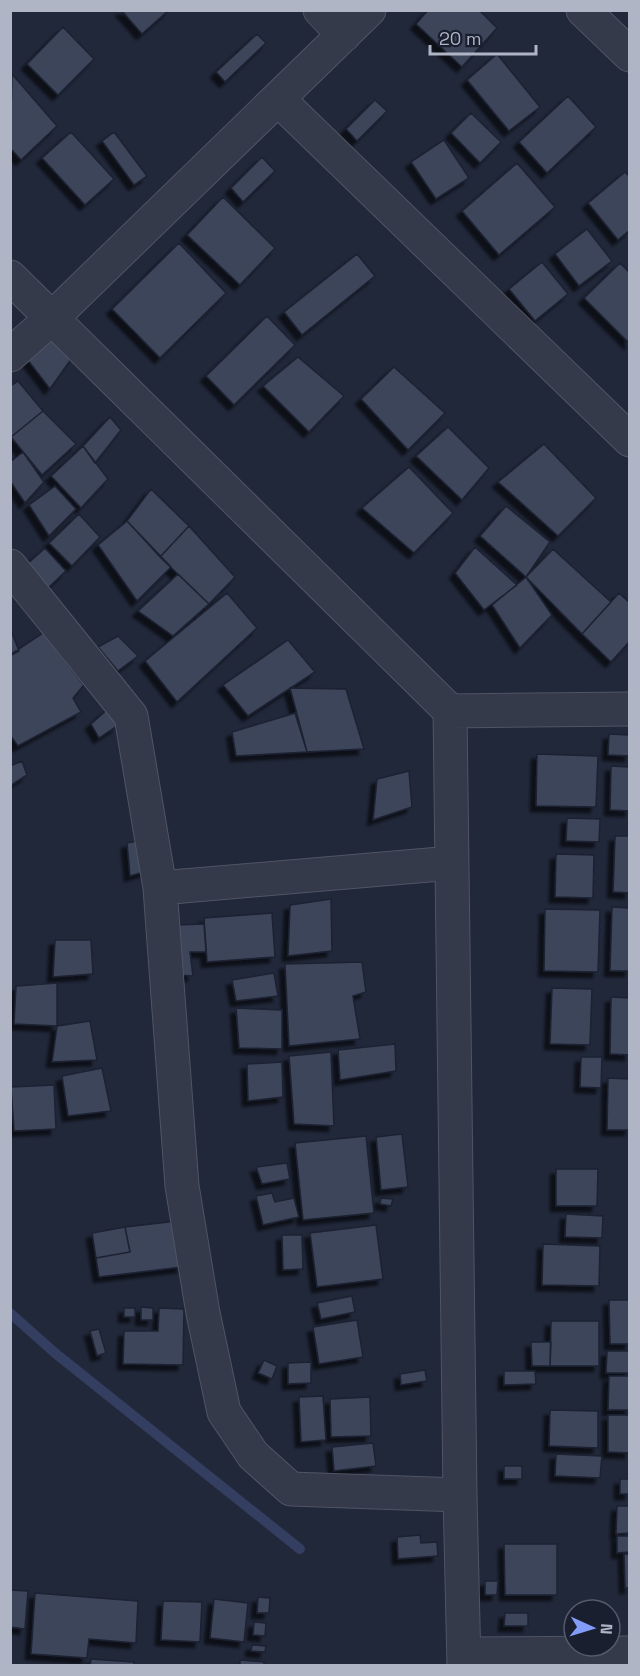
<svg xmlns="http://www.w3.org/2000/svg" width="640" height="1676" viewBox="0 0 640 1676" font-family="'Space Grotesk',sans-serif">
<style>
.lines{fill:none;stroke-linecap:round;stroke-linejoin:round}
.stream{stroke:#333e60;stroke-width:10}
.building{fill:#3d445a;stroke:#1c2131;stroke-width:1.5;filter:url(#shadow)}
.minor-casing{stroke:#505565;stroke-width:35}
.minor{stroke:#353a4a;stroke-width:33}
</style>
<defs>
<filter id="shadow"><feDropShadow dx="-5.5" dy="5.5" stdDeviation="1.5" flood-color="#0009"/></filter>
</defs>
<rect width="100%" height="100%" fill="#21283a"/>
<g class="lines">
<path class="stream" d="M10,1313L55,1353L300,1549"/>
</g>
<path class="building" d="M121,10H169L142,34Z
M428,10H479L497,28L462,67L416,24Z
M63,27L94,59L58,95L27,64Z
M257,34L266,43L225,82L216,72Z
M497,54L540,107L509,131L467,80Z
M12,74L57,126L21,160L10,148Z
M568,96L596,127L547,173L519,142Z
M375,100L387,111L357,141L346,129Z
M471,113L501,142L480,163L451,133Z
M71,132L114,179L85,205L42,158Z
M114,132L147,176L134,185L102,141Z
M444,140L469,178L436,199L411,162Z
M262,157L275,171L243,202L231,188Z
M517,163L555,207L499,255L462,211Z
M625,172L630,177V230L618,240L588,203Z
M223,197L275,248L240,285L187,235Z
M587,229L612,261L579,286L555,254Z
M179,243L226,293L160,358L112,309Z
M357,254L375,276L302,335L284,312Z
M542,262L568,294L535,321L509,289Z
M620,263L630,273V344L584,298Z
M267,316L295,345L234,405L206,376Z
M53,339L74,355L50,389L27,359Z
M298,357L344,396L309,432L263,386Z
M394,367L445,413L408,450L361,399Z
M18,381L43,411L11,437L10,386Z
M43,411L76,444L42,475L11,437Z
M110,417L121,430L95,463L83,446Z
M448,427L489,468L462,500L416,456Z
M544,444L596,498L558,536L498,482Z
M83,446L108,479L81,508L51,476Z
M23,452L44,482L25,503L10,481V462Z
M409,467L453,513L414,553L362,508Z
M55,486L76,509L49,536L29,505Z
M151,489L189,526L160,557L127,521Z
M506,506L550,542L526,577L480,536Z
M79,514L100,537L72,566L49,543Z
M127,521L171,567L137,601L98,545Z
M189,526L235,577L209,604L160,557Z
M475,547L517,585L484,610L455,573Z
M45,548L66,571L47,589L26,565Z
M553,549L611,602L582,634L526,577Z
M178,574L209,604L173,636L138,611Z
M526,577L552,615L520,648L492,605Z
M227,593L257,628L177,702L145,661Z
M619,593L630,603V641L611,662L582,634Z
M10,628L19,651L10,656Z
M43,633L84,685L73,698L81,712L18,746L10,735V655Z
M118,636L138,656L118,671L98,647Z
M288,640L315,672L248,716L223,685Z
M290,688L346,689L364,749L307,752Z
M109,708L117,726L99,738L91,724Z
M295,713L307,752L236,756L232,732Z
M609,734L630,735V756L608,755Z
M537,754L598,756L596,807L536,806Z
M22,761L27,775L10,786V766Z
M611,766L630,767V811L610,810Z
M409,771L412,807L373,820L377,779Z
M567,818L600,819L599,842L566,841Z
M615,836H630V893L613,892Z
M143,840L147,871L130,876L127,843Z
M556,854L594,855L593,898L555,897Z
M331,899L332,951L288,956L290,905Z
M612,907L630,908V971H610Z
M545,909L600,910L598,972L544,971Z
M272,913L275,957L207,962L204,918Z
M204,924L206,952H190L193,976L176,975L174,925Z
M55,940H91L93,974L53,977Z
M362,962L366,992L353,996L360,1039L289,1046L285,964Z
M274,973L278,996L236,1001L232,980Z
M57,983V1026L14,1024L16,986Z
M552,988L592,989L590,1045L550,1044Z
M611,997L630,998V1055L610,1054Z
M236,1008L282,1010V1049L239,1048Z
M90,1021L97,1060L52,1062L57,1026Z
M395,1044L396,1071L340,1080L338,1050Z
M331,1052L334,1126L294,1124L289,1056Z
M581,1057H602L601,1088L580,1087Z
M282,1062L283,1097L248,1101L247,1064Z
M102,1068L111,1111L68,1116L62,1076Z
M608,1078L630,1079V1130H607Z
M54,1085L56,1129L14,1131L11,1087Z
M402,1134L408,1187L381,1190L376,1137Z
M366,1136L374,1213L303,1220L295,1143Z
M287,1163L290,1179L262,1184L256,1167Z
M556,1169H598L597,1206H556Z
M272,1193L275,1202L294,1198L299,1217L263,1225L256,1196Z
M381,1198L393,1199L391,1206L380,1204Z
M566,1214L603,1216L602,1238L565,1237Z
M177,1221L182,1267L99,1277L96,1258L130,1252L125,1227Z
M376,1225L383,1279L317,1287L310,1233Z
M125,1227L130,1252L96,1258L92,1233Z
M282,1235H302L303,1269L283,1270Z
M543,1244L600,1246L599,1286L542,1285Z
M352,1296L355,1312L321,1319L317,1303Z
M609,1300H630V1344H610Z
M141,1307L153,1308V1320H141Z
M124,1308H135V1317H124Z
M159,1308L184,1309L183,1365L123,1364L124,1331H158Z
M357,1320L363,1357L319,1364L313,1327Z
M551,1321H599V1366H550Z
M99,1329L106,1353L97,1356L90,1331Z
M531,1342H551L550,1366H532Z
M607,1351H630V1373H606Z
M264,1360L277,1366L272,1379L258,1373Z
M311,1362V1383L288,1384V1363Z
M425,1370L427,1381L401,1385L400,1374Z
M504,1371H535L536,1384L504,1385Z
M609,1376H630V1410H608Z
M323,1396L326,1440L301,1442L299,1397Z
M370,1397L371,1436L331,1437L330,1399Z
M550,1410L598,1411V1448L549,1446Z
M608,1415H630V1453L608,1452Z
M373,1443L376,1466L334,1471L332,1447Z
M556,1454L602,1456L600,1478L555,1476Z
M504,1466H522V1479H504Z
M620,1479H630V1494H620Z
M617,1506H630V1533L616,1534Z
M420,1535L421,1543L437,1542L438,1556L398,1559L397,1537Z
M617,1536H630V1552L617,1553Z
M504,1544H557V1595H505Z
M624,1554H630V1588H625Z
M485,1581H498L497,1595H485Z
M10,1590L28,1591L25,1629L10,1627Z
M35,1593L138,1601L136,1643L89,1639L87,1658L31,1654Z
M258,1597L270,1598L269,1613H257Z
M214,1599L248,1603L244,1642L210,1638Z
M163,1601L202,1602L200,1642L161,1640Z
M505,1613H528V1626H504Z
M254,1622L266,1623L265,1636L253,1635Z
M252,1645L266,1646L265,1652L251,1651Z
M91,1659L134,1662V1666H90Z
M240,1660L264,1662V1666H240Z"/>
<g class="lines">
<g class="minor-casing">
<path id="minor" d="M320,10L344,35
M583,10L630,55
M278,99L630,440
M10,277L450,711
M10,355L52,318L369,10
M10,566L131,716L160,888L182,1186L203,1313L224,1412L253,1455L291,1489L460,1495
M160,888L452,863
M464,1654L630,1653
M464,1666L460,1495L450,711L630,709"/>
</g>
<use href="#minor" class="minor"/>
</g>
<rect width="640" height="1676" fill="none" stroke="#b0b5c6" stroke-width="24"/>
<g transform="translate(592 1628) rotate(94)"><circle r="28" fill="#1a1f2f" stroke="#565b6b" stroke-width="1.5"/>
<path d="M0-4.5L10 22L0 15L-10 22Z" fill="#839cf9"/>
<text y="-9" font-size="16" font-weight="bold" text-anchor="middle" fill="#b0b5c6">N</text>
</g>
<path d="M430 45v9h106v-9" fill="none" stroke="#b0b5c6" stroke-width="3"/>
<text x="439" y="45" font-size="18" fill="#b0b5c6" stroke="#1a1f2f" stroke-width="4.5" paint-order="stroke">20 m</text>
</svg>
